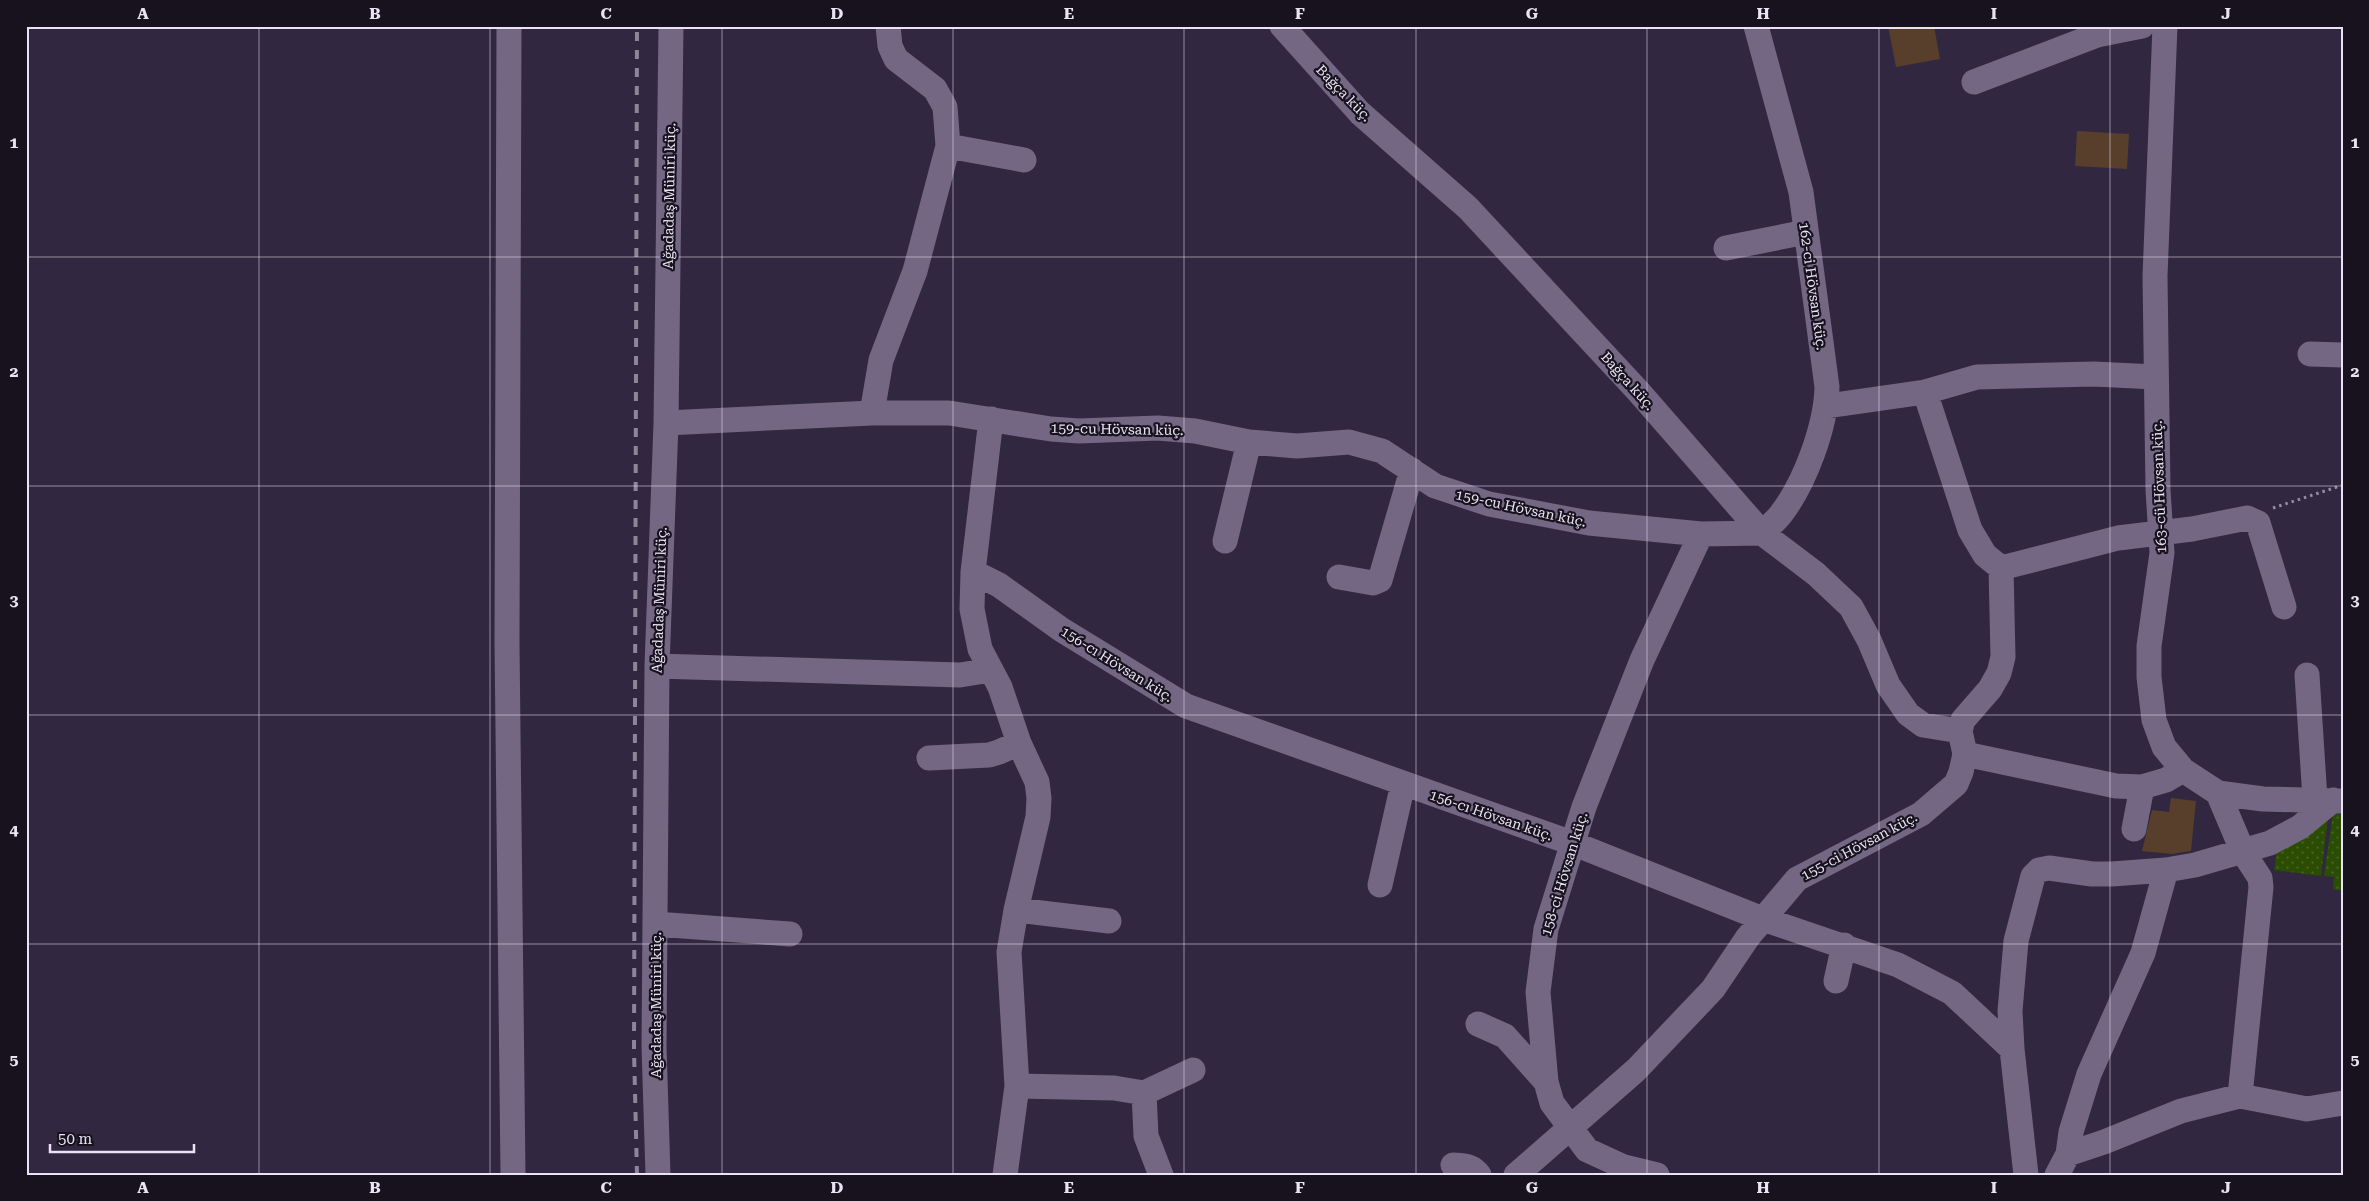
<svg xmlns="http://www.w3.org/2000/svg" width="2369" height="1201" viewBox="0 0 2369 1201" font-family="'Roboto Serif',serif">
<style>
.park{fill:url(#park-dots)}
.building{fill:#573f2b}
.lines{fill:none;stroke-linecap:round;stroke-linejoin:round}
.path{stroke:#958da1;stroke-width:3;stroke-dasharray:2.5 4;stroke-linecap:butt}
.minor{stroke:#736784;stroke-width:25}
.rail{stroke:#8d859a;stroke-width:4;stroke-dasharray:9 9;stroke-linecap:butt}
.grid{fill:none;stroke:#e9e3f3;stroke-width:1;stroke-opacity:0.55}
.labels{text-anchor:middle;stroke-width:4.5;stroke-linejoin:round;paint-order:stroke}
.street-label{font-size:14px;fill:#e9e3f3;stroke:#17121e}
.neatline{fill:none;stroke:#e9e3f3;stroke-width:2}
.grid-label{font-size:16px;text-anchor:middle;font-weight:bold;fill:#e9e3f3}
</style>
<defs>
<pattern id="park-dots" width="8" height="8" patternUnits="userSpaceOnUse" patternTransform="scale(1.25)"><rect width="8" height="8" fill="#2b4c03"/><path d="M2 2h.1M6 6h.1" fill="none" stroke="#4a6628" stroke-width="1.8" stroke-linecap="round"/></pattern>
</defs>
<rect width="100%" height="100%" fill="#312740"/>
<path class="park" d="M2333,813L2343,815V891L2333,889L2334,877L2324,876Z
M2328,818L2321,876L2274,870L2277,850Z"/>
<path class="building" d="M1888,26H1934L1940,59L1896,67Z
M2077,131L2129,134L2127,169L2075,166Z
M2171,798L2196,801L2191,851L2172,854L2142,851L2152,810L2169,812Z"/>
<g class="lines">
<path class="path" d="M2273,508L2343,485"/>
<path class="minor" d="M509,26L507,643L513,1175
M1282,26L1360,113L1468,208L1638,391L1762,533L1816,574L1851,607L1869,640L1888,685L1908,714L1923,725L1960,731
M2165,26L2155,276L2158,490L2162,553L2149,646V677L2154,720L2164,747L2183,770L2218,793L2263,799L2343,801
M1974,82L2097,35L2142,26
M948,146L1024,160
M1726,248L1806,232
M2310,354L2343,355
M1827,406L1925,392L1977,377L2094,374L2156,377
M872,413L881,360L915,271L948,146L945,107L935,89L896,59L890,46L888,26
M991,419L973,572L972,609L980,649L1000,687L1019,743L1037,782L1039,798L1038,817L1016,910L1009,952L1017,1086L1005,1175
M666,423L872,413H949L1051,429L1079,431L1158,428L1195,431L1249,442L1297,446L1349,442L1382,451L1435,486L1489,504L1589,523L1701,534L1762,533C1768,527 1776,521 1781,514C1805,483 1826,426 1827,387L1801,192L1756,26
M1225,541L1249,442
M2001,568L2118,538L2192,529L2247,518L2258,523L2284,607
M973,572L999,585L1062,630L1186,706L1572,843L1763,919L1898,965L1952,993L2012,1049
M1339,577L1373,583L1380,580L1412,470
M657,666L960,675L991,670
M2307,675L2315,799
M1965,754L2116,786L2142,787L2166,780L2183,770
M929,758L989,755L999,752L1019,743
M2218,793L2243,852L2260,878L2261,887L2240,1096
M2134,829L2142,787
M1380,885L1403,784
M1016,910L1109,921
M656,924L790,934
M1836,981L1844,945
M1478,1024L1505,1036L1546,1082
M1017,1086L1114,1088L1144,1093L1193,1070
M1144,1093L1146,1136L1161,1175
M2068,1154L2104,1142L2181,1111L2240,1096L2307,1109L2343,1103
M1453,1165C1464,1166 1472,1165 1479,1175
M658,1175L654,1046L657,666L666,423L671,26
M1516,1175L1636,1070L1713,989L1748,937L1797,879L1921,814L1956,784L1961,772L1965,754L1960,731L1963,720L1990,689L1999,673L2003,657L2001,568L1985,555L1970,530L1925,392
M1657,1175L1624,1167L1587,1150L1552,1103L1546,1082L1538,992L1546,929L1584,807L1642,660L1701,534
M2026,1175L2012,1049L2010,1011L2016,941L2033,876L2039,870L2049,868L2092,874H2112L2166,870L2195,865L2270,843L2300,827L2333,800
M2057,1175L2068,1154L2071,1132L2089,1074L2143,953L2166,870"/>
<path class="rail" d="M637,1175L634,1050L637,26"/>
</g>
<path class="grid" d="M259,26V1175M490,26V1175M722,26V1175M953,26V1175M1184,26V1175M1416,26V1175M1647,26V1175M1879,26V1175M2110,26V1175M26,257H2343M26,486H2343M26,715H2343M26,944H2343"/>
<g class="labels">
<g class="street-label">
<text transform="translate(1344 93) rotate(46)" y="5">Bağça küç.</text>
<text transform="translate(669 196) rotate(-89)" y="5">Ağadadaş Müniri küç.</text>
<text transform="translate(1813 286) rotate(82)" y="5">162-ci Hövsan küç.</text>
<text transform="translate(1628 381) rotate(48)" y="5">Bağça küç.</text>
<text transform="translate(1117 429) rotate(1)" y="5">159-cu Hövsan küç.</text>
<text transform="translate(2159 487) rotate(-92)" y="5">163-cü Hövsan küç.</text>
<text transform="translate(1521 508) rotate(12)" y="5">159-cu Hövsan küç.</text>
<text transform="translate(659 600) rotate(-88)" y="5">Ağadadaş Müniri küç.</text>
<text transform="translate(1117 664) rotate(32)" y="5">156-cı Hövsan küç.</text>
<text transform="translate(1491 815) rotate(19)" y="5">156-cı Hövsan küç.</text>
<text transform="translate(1859 846) rotate(-28)" y="5">155-ci Hövsan küç.</text>
<text transform="translate(1564 874) rotate(-73)" y="5">158-ci Hövsan küç.</text>
<text transform="translate(656 1005) rotate(-90)" y="5">Ağadadaş Müniri küç.</text>
</g>
</g>
<rect width="2369" height="1201" fill="none" stroke="#17121e" stroke-width="55"/>
<path d="M50 1144v8h144v-8" fill="none" stroke="#e9e3f3" stroke-width="2.5"/>
<text x="58" y="1144" font-size="15" fill="#e9e3f3" stroke="#17121e" stroke-width="4" paint-order="stroke">50 m</text>
<rect x="28" y="28" width="2314" height="1146" class="neatline"/>
<g class="grid-label">
<text x="143" y="19">A</text>
<text x="375" y="19">B</text>
<text x="606" y="19">C</text>
<text x="837" y="19">D</text>
<text x="1069" y="19">E</text>
<text x="1300" y="19">F</text>
<text x="1532" y="19">G</text>
<text x="1763" y="19">H</text>
<text x="1994" y="19">I</text>
<text x="2226" y="19">J</text>
<text x="14" y="148">1</text>
<text x="2355" y="148">1</text>
<text x="14" y="377">2</text>
<text x="2355" y="377">2</text>
<text x="14" y="606">3</text>
<text x="2355" y="606">3</text>
<text x="14" y="835">4</text>
<text x="2355" y="835">4</text>
<text x="14" y="1065">5</text>
<text x="2355" y="1065">5</text>
<text x="143" y="1193">A</text>
<text x="375" y="1193">B</text>
<text x="606" y="1193">C</text>
<text x="837" y="1193">D</text>
<text x="1069" y="1193">E</text>
<text x="1300" y="1193">F</text>
<text x="1532" y="1193">G</text>
<text x="1763" y="1193">H</text>
<text x="1994" y="1193">I</text>
<text x="2226" y="1193">J</text>
</g>
</svg>
